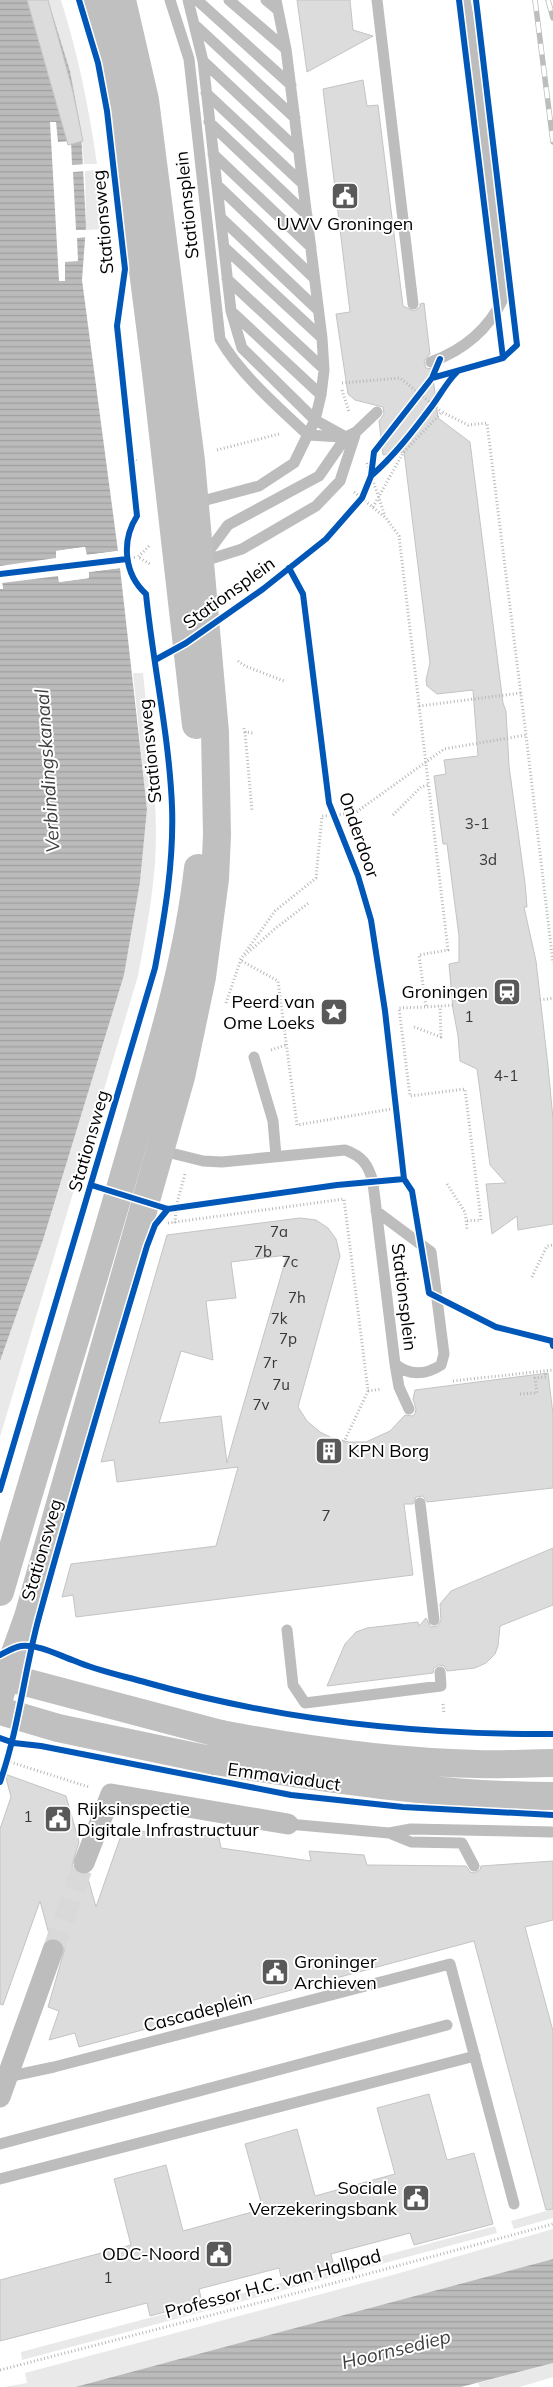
<svg xmlns="http://www.w3.org/2000/svg" width="553" height="2387" viewBox="0 0 553 2387" font-family="Mulish,sans-serif">
<style>
.grass{fill:#e9e9e9}
.water{fill:url(#water-rules)}
.pier{fill:#fff}
.building{fill:#dcdcdc;stroke:#c4c4c4;fill-rule:evenodd}
.lines{fill:none;stroke-linecap:round;stroke-linejoin:round}
.street-tunnel{stroke:#d9d9d9;stroke-width:21;stroke-dasharray:21 11;stroke-linecap:butt}
.path{stroke:#b8b8b8;stroke-width:3;stroke-dasharray:1 2.5;stroke-linecap:butt}
.lane{stroke:#bdbdbd;stroke-width:11}
.street{stroke:#bdbdbd;stroke-width:21}
.secondary{stroke:#c0c0c0;stroke-width:28}
.rail-casing{stroke:#bdbdbd;stroke-width:5.5}
.rail{stroke:#fff;stroke-width:4;stroke-dasharray:11;stroke-linecap:butt}
.secondary-bridge{stroke:#c0c0c0;stroke-width:28}
.cycleway-casing{stroke:#fff;stroke-width:9}
.cycleway{stroke:#0057b8;stroke-width:6}
.labels{text-anchor:middle;stroke-width:4;stroke-linejoin:round;paint-order:stroke}
.number-label{font-size:15px;fill:#373737}
.street-label{font-size:18px;fill:#000;stroke:#fff}
.poi-label{font-size:18px;fill:#000;stroke:#fff;text-anchor:end}
.water-label{font-size:19px;font-style:italic;fill:#3f3f3f;stroke:#fff}
</style>
<defs>
<pattern id="water-rules" width="6" height="5" patternUnits="userSpaceOnUse" patternTransform="scale(1.25)"><rect width="6" height="5" fill="#bbb"/><path d="M0 2.5h6" fill="none" stroke="#9f9f9f"/></pattern>
</defs>
<rect width="100%" height="100%" fill="#fff"/>
<path class="grass" d="M48,0H61C78,54 89,108 97,164H84L81,130L70,71Z
M97,170L103,229L86,230L85,171Z
M133,673H143C149,735 159,800 155,863C152,901 145,939 138,976L0,1437V1361L43,1240L124,975L140,882L147,809Z
M553,2209V2218L514,2229L511,2221Z
M495,2226L497,2233L22,2360L21,2352Z
M553,2229V2259L75,2387H4L27,2383L25,2373L389,2276Z
M553,2363V2377L520,2387H480L478,2383Z"/>
<path class="water" d="M0,0H48L70,71L81,130L86,226L82,280L118,551L86,555L85,547L56,551L59,582L89,578L88,572L120,568L147,809L140,882L124,975L43,1240L0,1361V589H3L0,567Z
M553,2259V2363L461,2387H75Z"/>
<path class="pier" d="M50,122H56L58,142L71,141L72,165L87,164V171L73,172L76,230H89L88,237L77,238L78,261L65,262V281H59Z
M85,547L87,555L118,551V553L86,557L83,550L59,553L62,579L86,576L88,570L119,566L120,568L89,572V578L59,582L58,576L2,583L3,589H0V566L56,558V551Z"/>
<path class="building" d="M27,0H48L73,92L83,141L68,145Z
M297,0H350L353,30L373,36L307,72Z
M363,80L367,106L378,105L403,306L414,311L420,307V304L424,303L430,354L424,361L426,368L432,369L438,418L470,442L503,703L506,711L509,766L525,883L527,907H524L536,961L548,1066L553,1119V1224L518,1230L517,1216L492,1234L486,1184L506,1183L490,1165L477,1069L460,1061L458,1036L453,1009L449,964L459,962V936L447,844H443L434,776L446,774L444,760L478,756L473,690L437,694L427,686L426,680L430,663L404,452L383,455L379,421L384,414L383,407L355,400L348,394L336,314L350,312L323,89Z
M300,1218L316,1220L328,1228L336,1239L340,1256L298,1407L307,1421L320,1432L332,1438L349,1442H366L390,1431L405,1415L412,1416L415,1414L416,1409L413,1399L415,1390L548,1373L553,1414V1488L427,1502L423,1496L416,1497L413,1504H404L413,1575L76,1617L73,1595L62,1597L71,1564L216,1546L238,1467L117,1482L114,1460L101,1462L167,1235ZM287,1255L234,1437L227,1463L221,1416L159,1423L181,1351L213,1360L206,1301L236,1298L231,1262Z
M553,1548V1605L500,1626L498,1646L495,1654L486,1663L475,1668L447,1671L444,1666L439,1665L434,1668L433,1673L327,1686L345,1644L356,1632L367,1628L418,1622L419,1626L426,1618L431,1627L438,1626L441,1620L440,1604L451,1591Z
M5,1774L66,1796L79,1842L72,1865L79,1874L87,1875L96,1907L124,1827L163,1836L160,1826L219,1838L221,1848L311,1861L309,1851L364,1855L367,1865L466,1866L470,1872L474,1873L480,1870L481,1866L553,1861V1920L525,1927L553,2031V2209L546,2210L474,1941L79,2047L75,2033L49,2040L59,2011L48,2007L65,1948L58,1938H50L40,1901L3,2005L0,2004V1829L11,1797Z
M429,2094L447,2160L474,2153L493,2224L414,2245L410,2233L331,2254L334,2267L282,2281L279,2268L199,2289L202,2302L150,2316L147,2303L0,2341V2280L131,2245L114,2179L166,2165L183,2231L263,2209L245,2144L297,2129L315,2196L395,2174L377,2108Z"/>
<g class="lines">
<path class="street-tunnel" d="M53,1950L84,1863"/>
<path class="path" d="M342,383L400,378L442,412
M342,390L349,412
M217,450L279,434
M131,455L138,463
M367,463L385,516
M354,492L386,518L399,536L448,950L419,955L426,1007L455,1005
M373,507L403,453L442,412L468,425L487,423L526,735
M149,546L138,557L150,564
M127,559L136,557
M155,660L159,651
M238,661L245,666L284,681
M419,706L521,693
M244,728L245,732L253,733
M245,732L252,811
M393,815L421,787L428,785
M245,955L277,927L310,902
M540,1000L553,998
M226,1003L241,959
M425,1007L399,1008L410,1096L465,1089L481,1220L466,1221
M414,1027L441,1037L440,1006
M271,1050L286,1045
M397,1108L297,1125L278,981L240,960L275,911L316,878L322,816L355,813L444,749L526,735L553,963
M447,1184L465,1212L467,1229
M168,1223L344,1199L368,1391L344,1442
M175,1223L176,1207L185,1174
M532,1277L547,1246L553,1245
M453,1381L553,1370
M368,1391L382,1389
M520,1394L537,1393L535,1378L546,1377L545,1371
M443,1704L444,1714
M7,1761L89,1787
M0,2370L304,2291L553,2224"/>
<path class="lane" d="M170,0L189,59L220,339C240,374 278,407 308,435
M188,0L203,61L231,311L242,348L315,420L346,437L356,432L377,412
M197,0L291,85
M229,0L286,49
M266,0L278,10
M377,0L413,304
M196,26L295,118
M203,61L299,151
M206,93L303,184
M209,122L307,215
M213,154L311,247
M217,185L314,278
M221,218L318,310
M225,248L322,338
M227,279L324,369
M231,311L321,395
M431,362C464,350 488,330 503,299L470,26L465,0
M308,435L341,437
M195,503L259,486L294,463L315,420L321,395L324,370L322,338L286,49L276,0
M203,559L228,525L319,476L346,437
M201,562L242,549L316,506L340,481L356,432
M254,1057L273,1121L276,1156
M159,1150L203,1161L222,1162L345,1150C362,1156 369,1165 373,1183L395,1364C409,1376 426,1375 441,1365L444,1354L431,1252L376,1211
M395,1364L399,1387L409,1409
M420,1503L434,1620
M287,1630L293,1685L305,1703L441,1686L440,1672
M288,1824L389,1833L411,1829L553,1832
M389,1833L411,1842L462,1843L474,1866
M7,2077L54,2067L450,1964L514,2204
M0,2144L447,2025
M0,2179L475,2056"/>
<path class="street" d="M84,1863L111,1794L288,1824
M0,2097L53,1950"/>
<path class="secondary" d="M95,0L114,61L121,98L156,373L196,725
M0,1592C42,1446 88,1301 130,1154C157,1060 187,965 198,868
M0,1678L6,1677L221,1734
M0,1695L28,1617L181,1077L202,977L215,879L217,835L215,732L191,461L145,100L122,0
M0,1711L58,1728L215,1761"/>
<g class="rail-casing">
<path id="rail" d="M535,0L553,142
M548,0L553,18"/>
</g>
<use href="#rail" class="rail"/>
<path class="secondary-bridge" d="M221,1734C305,1750 391,1762 477,1764C502,1765 528,1763 553,1763
M215,1761C327,1779 440,1796 553,1796"/>
<g class="cycleway-casing">
<path id="cycleway" d="M459,0L503,358
M432,378L503,358L517,345L476,0
M371,476C394,456 414,430 432,406C441,394 446,383 457,372
M289,568L303,594L329,803L358,876L371,920L385,1011L404,1179L412,1191L429,1293L496,1327L552,1341L553,1346
M0,574L127,559
M155,660L186,643L263,589L326,539L362,498L371,476L374,452L432,378L440,359
M91,1185L168,1209L337,1185L404,1179
M0,1490L155,968C165,914 174,861 172,806C169,735 153,664 146,594C124,574 121,541 137,516L117,326L125,269L107,111L98,63L79,0
M0,1655C6,1652 14,1647 21,1646C39,1644 58,1655 75,1661C98,1671 124,1676 148,1683C279,1720 417,1735 553,1734
M0,1738L14,1743L41,1746L291,1795L403,1807L553,1815
M0,1782C19,1728 24,1672 39,1617C73,1493 110,1369 147,1246L155,1225L168,1209"/>
</g>
<use href="#cycleway" class="cycleway"/>
</g>
<defs>
<g id="civic-square" transform="scale(1.4375)"><rect x="-9" y="-9" width="18" height="18" rx="4" fill="#595959" stroke="#fff"/><path d="M-.6-6.5H3V-4.5H.6V-3L4-1V1h2V6H-6V1h2V-1L-.6-3ZM-1.2 2.5V6h2.4V2.5Z" fill="#fff"/></g>
<g id="station-square" transform="scale(1.4375)"><rect x="-9" y="-9" width="18" height="18" rx="4" fill="#595959" stroke="#fff"/><path d="M-3-6H3Q5-6 5-4V2Q5 4 3 4L4.5 6H3L1.5 4h-3L-3 6H-4.5L-3 4Q-5 4-5 2V-4Q-5-6-3-6ZM-3.5-4v3h7v-3ZM-3.5 1v1.5H-2V1ZM2 1v1.5H3.5V1Z" fill="#fff"/></g>
<g id="sight-square" transform="scale(1.4375)"><rect x="-9" y="-9" width="18" height="18" rx="4" fill="#595959" stroke="#fff"/><path d="M0-6L1.8-2.2L6-1.7L2.9 1.2L3.7 5.4L0 3.3L-3.7 5.4L-2.9 1.2L-6-1.7L-1.8-2.2Z" fill="#fff"/></g>
<g id="building-square" transform="scale(1.4375)"><rect x="-9" y="-9" width="18" height="18" rx="4" fill="#595959" stroke="#fff"/><path d="M-4-6H4V6H1V3H-1V6H-4ZM-2.5-4.3h1.7v1.8h-1.7ZM.8-4.3h1.7v1.8H.8ZM-2.5-1h1.7V.8h-1.7ZM.8-1h1.7V.8H.8Z" fill="#fff"/></g>
</defs>
<g fill-rule="evenodd">
<use href="#civic-square" x="345" y="196"/>
<use href="#station-square" x="507" y="992"/>
<use href="#sight-square" x="334" y="1012"/>
<use href="#building-square" x="329" y="1451"/>
<use href="#civic-square" x="58" y="1819"/>
<use href="#civic-square" x="275" y="1972"/>
<use href="#civic-square" x="416" y="2198"/>
<use href="#civic-square" x="219" y="2254"/>
</g>
<g class="labels">
<g class="number-label">
<text x="477" y="829">3-1</text>
<text x="488" y="865">3d</text>
<text x="469" y="1022">1</text>
<text x="506" y="1081">4-1</text>
<text x="279" y="1237">7a</text>
<text x="263" y="1257">7b</text>
<text x="290" y="1267">7c</text>
<text x="297" y="1303">7h</text>
<text x="279" y="1324">7k</text>
<text x="288" y="1344">7p</text>
<text x="270" y="1368">7r</text>
<text x="281" y="1390">7u</text>
<text x="261" y="1410">7v</text>
<text x="326" y="1521">7</text>
<text x="28" y="1822">1</text>
<text x="108" y="2283">1</text>
</g>
<g class="street-label">
<text transform="translate(187 205) rotate(-96)" y="6">Stationsplein</text>
<text transform="translate(103 222) rotate(-95)" y="6">Stationsweg</text>
<text transform="translate(229 593) rotate(-36)" y="6">Stationsplein</text>
<text transform="translate(150 751) rotate(-96)" y="6">Stationsweg</text>
<text transform="translate(359 835) rotate(71)" y="6">Onderdoor</text>
<text transform="translate(89 1141) rotate(-74)" y="6">Stationsweg</text>
<text transform="translate(404 1297) rotate(83)" y="6">Stationsplein</text>
<text transform="translate(42 1550) rotate(-74)" y="6">Stationsweg</text>
<text transform="translate(284 1777) rotate(8)" y="6">Emmaviaduct</text>
<text transform="translate(198 2012) rotate(-15)" y="6">Cascadeplein</text>
<text transform="translate(273 2284) rotate(-15)" y="6">Professor H.C. van Hallpad</text>
</g>
<g class="poi-label">
<text x="345" y="230" text-anchor="middle">UWV Groningen</text>
<text x="488" y="998">Groningen</text>
<text x="315" y="1008">Peerd van<tspan x="315" dy="21">Ome Loeks</tspan></text>
<text x="348" y="1457" text-anchor="start">KPN Borg</text>
<text x="77" y="1815" text-anchor="start">Rijksinspectie<tspan x="77" dy="21">Digitale Infrastructuur</tspan></text>
<text x="294" y="1968" text-anchor="start">Groninger<tspan x="294" dy="21">Archieven</tspan></text>
<text x="397" y="2194">Sociale<tspan x="397" dy="21">Verzekeringsbank</tspan></text>
<text x="200" y="2260">ODC-Noord</text>
</g>
<g class="water-label">
<text transform="translate(47 771) rotate(-94)" y="7">Verbindingskanaal</text>
<text transform="translate(396 2349) rotate(-14)" y="7">Hoornsediep</text>
</g>
</g>
</svg>
